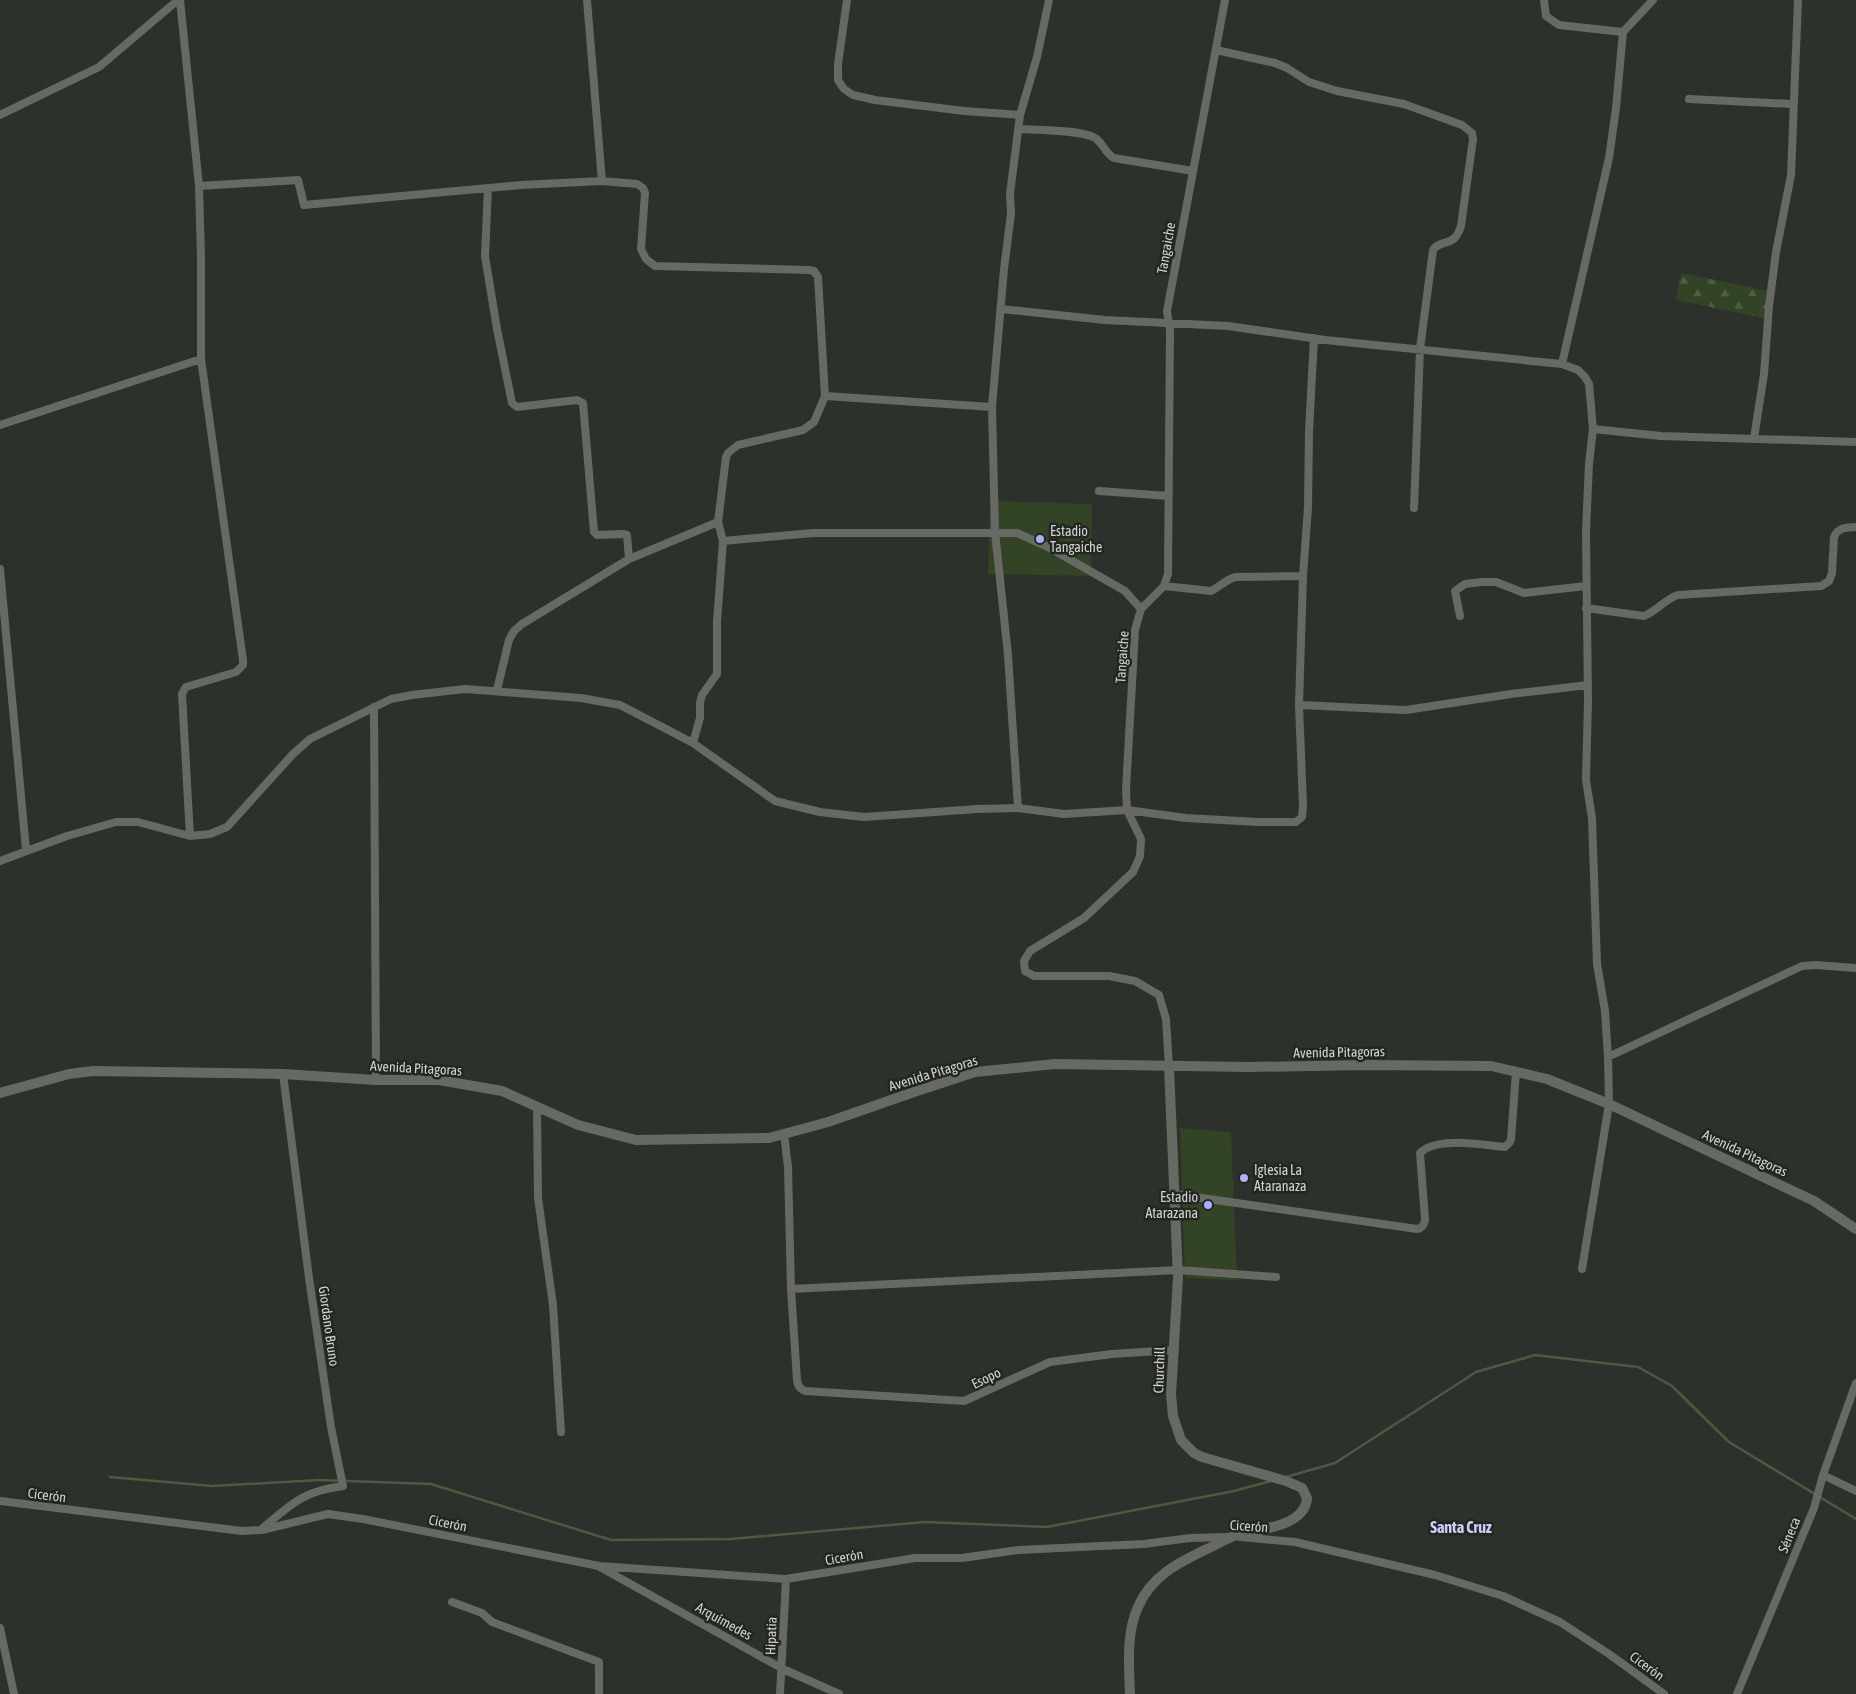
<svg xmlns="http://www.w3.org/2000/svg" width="1856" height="1694" viewBox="0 0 1856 1694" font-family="'Asap Condensed',sans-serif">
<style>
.forest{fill:url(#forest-firs)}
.pitch{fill:#334326}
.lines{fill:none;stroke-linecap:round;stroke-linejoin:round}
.stream{stroke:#4d5a3f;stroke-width:2.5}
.minor{stroke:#666a63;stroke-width:8}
.secondary{stroke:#666a63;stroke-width:10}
.poi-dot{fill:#acaffb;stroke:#232721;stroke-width:2}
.labels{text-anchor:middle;stroke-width:5;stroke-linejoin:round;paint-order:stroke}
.street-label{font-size:14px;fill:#d2d4d0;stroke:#232721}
.poi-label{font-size:14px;fill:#d2d4d0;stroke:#232721;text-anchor:start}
.quarter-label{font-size:16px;font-weight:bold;fill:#cbcef9;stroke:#232721}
</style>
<defs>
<pattern id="forest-firs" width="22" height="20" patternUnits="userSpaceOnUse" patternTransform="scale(1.25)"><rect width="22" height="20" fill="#334326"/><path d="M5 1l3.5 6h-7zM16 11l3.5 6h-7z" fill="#505d44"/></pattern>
</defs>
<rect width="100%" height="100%" fill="#2d312b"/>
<path class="forest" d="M1681,273L1769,291L1764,318L1676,300Z"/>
<path class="pitch" d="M990,501L1092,504L1091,576L988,574Z
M1180,1128L1231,1132L1237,1280L1185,1278Z"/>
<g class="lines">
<path class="stream" d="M110,1477L212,1486L320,1480L431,1484L611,1540L731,1539L925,1522L1047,1527L1234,1491L1271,1481
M1286,1477L1335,1463L1476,1372L1535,1355L1638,1367L1672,1386L1729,1442L1856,1519"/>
<path class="minor" d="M180,0L199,186L201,257V359L243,660V665L236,672L186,687L182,694L190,836L210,834L227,827L293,754L310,739L391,699L412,695L465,689L581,698L620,705L693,743L775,801L820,812L864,817L977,809L1018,808L1064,814L1127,810L1186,818L1258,822H1296L1302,817L1303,805L1299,705L1303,576L1308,507L1309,432L1314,338
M587,0L602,181
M847,0L838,64V80L844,89L853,95L875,100L964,111L1020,115L1010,194L1011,214L1004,269L992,407L995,532L1008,655L1018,808
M1544,0L1546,16L1559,25L1623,32
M1216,50L1275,63L1287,68L1309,82L1337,91L1404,104L1462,125L1472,133L1473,139L1461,226C1453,250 1442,237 1433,250L1420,349L1414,508
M1689,99L1792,104
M0,115L99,67L178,0
M1020,115L1037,57L1049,0
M1019,129C1036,130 1083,130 1095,138C1103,143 1105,153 1114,158L1193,171
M199,186L298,180L304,205L521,185L602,181L637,184L643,188L645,193L641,249L646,259L655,266L809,270L814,271L818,277L825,396L814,422L803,430L738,445L728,453L726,457L718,522L629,559L522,624L514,631L509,640L497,690
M488,188L485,256L497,329L512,403L517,407L577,400L583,403L594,532L597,535L623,534L627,535L629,559
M1001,309L1105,320L1228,326L1325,340L1562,364L1578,370L1585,377L1589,384L1593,429L1589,464L1586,531L1588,701L1586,780L1592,818L1597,964L1605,1011L1608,1057L1609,1104L1582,1269
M1562,364L1609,158L1616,108L1623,32L1653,0
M825,396L992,407
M0,425L201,359
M1593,429L1661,436L1856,442
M1754,438L1764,374L1769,306L1776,252L1791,175L1798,0
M1099,491L1169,496
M718,522L723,541L813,533H1017L1048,547L1125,591L1141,609
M0,569L26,850
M1164,586L1211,591C1220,587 1226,579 1236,577L1303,576
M1586,608L1644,616C1657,611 1665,599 1678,595L1821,586L1829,581L1832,573L1834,537C1838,527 1846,528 1856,527
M1460,616L1455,591L1465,584L1482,582H1496L1524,593L1586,586
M1299,705L1406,710L1511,694L1588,685
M374,707L376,1080
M693,743L700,718V703L702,695L717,674V622L723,541
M0,861L67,836L116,822H138L190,836
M1608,1057L1802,966L1816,965L1856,968
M1169,1067L1166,1019L1159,995L1135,981L1109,976H1034L1025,971L1024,961L1030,951L1084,918L1133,872L1140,856L1141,839L1127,810L1126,790L1135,630L1141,609L1164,586L1168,574L1170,331L1167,311L1225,0
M537,1107L538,1198L553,1305L561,1432
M784,1134L788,1167L791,1289L797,1380C798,1386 799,1388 805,1391L964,1401L1050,1362L1112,1354L1174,1350
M1174,1194L1417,1229C1422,1228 1424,1226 1425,1220L1420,1153C1436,1136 1483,1145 1505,1147L1510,1142L1511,1139L1516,1072
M791,1289L1178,1270L1276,1277
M1823,1475L1856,1491
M0,1501L242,1531L262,1530L328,1514L363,1519L599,1566L786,1579L915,1558H962L1018,1550L1144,1544L1190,1538L1228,1537
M263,1528C292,1503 304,1491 343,1486L331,1427L309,1278L283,1074
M1240,1537L1295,1542L1435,1575L1503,1596L1560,1622L1609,1654L1664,1694
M600,1567L783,1669L839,1694
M452,1602L482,1613L492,1622L599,1662V1694
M0,1628L14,1694
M780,1694L786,1579
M1737,1694L1814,1508L1823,1475L1856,1383"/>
<path class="secondary" d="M0,1093L69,1074L93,1071L283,1074L376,1080H439L502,1091L578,1125L636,1140L769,1138L828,1122L914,1092L975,1072L1055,1064L1249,1067L1366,1065L1491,1066L1547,1079L1609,1104L1814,1201L1856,1229
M1130,1694C1129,1666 1126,1633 1138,1607C1151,1576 1178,1563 1207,1549C1216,1545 1225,1539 1234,1536C1256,1529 1305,1528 1307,1498L1302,1488L1286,1481L1202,1457L1194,1453L1181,1440L1173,1416L1171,1394L1178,1278L1169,1067"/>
</g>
<g class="poi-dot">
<circle cx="1040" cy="539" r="5"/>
<circle cx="1244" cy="1178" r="5"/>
<circle cx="1208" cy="1205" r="5"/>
</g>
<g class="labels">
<g class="street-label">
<text transform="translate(1166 248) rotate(-80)" y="5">Tangaiche</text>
<text transform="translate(1122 657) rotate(-86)" y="5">Tangaiche</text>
<text transform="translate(1339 1052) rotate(-1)" y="5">Avenida Pitagoras</text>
<text transform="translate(416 1068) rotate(3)" y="5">Avenida Pitagoras</text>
<text transform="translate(933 1073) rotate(-17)" y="5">Avenida Pitagoras</text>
<text transform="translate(1745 1153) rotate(25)" y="5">Avenida Pitagoras</text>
<text transform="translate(329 1326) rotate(82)" y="5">Giordano Bruno</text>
<text transform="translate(1159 1370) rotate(-88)" y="5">Churchill</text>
<text transform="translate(986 1378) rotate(-26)" y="5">Esopo</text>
<text transform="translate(47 1495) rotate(7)" y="5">Cicerón</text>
<text transform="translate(448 1523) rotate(11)" y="5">Cicerón</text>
<text transform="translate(1249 1526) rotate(4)" y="5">Cicerón</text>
<text transform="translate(1789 1535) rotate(-68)" y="5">Séneca</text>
<text transform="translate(844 1557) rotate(-10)" y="5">Cicerón</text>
<text transform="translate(724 1621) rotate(29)" y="5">Arquímedes</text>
<text transform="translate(771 1636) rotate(-88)" y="5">Hipatia</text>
<text transform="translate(1647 1666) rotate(36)" y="5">Cicerón</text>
</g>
<g class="poi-label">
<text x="1050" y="536">Estadio<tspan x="1050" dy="16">Tangaiche</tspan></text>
<text x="1254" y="1175">Iglesia La<tspan x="1254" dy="16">Ataranaza</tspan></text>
<text x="1198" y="1202" text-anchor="end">Estadio<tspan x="1198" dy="16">Atarazana</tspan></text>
</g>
<g class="quarter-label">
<text x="1461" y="1533">Santa Cruz</text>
</g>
</g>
</svg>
